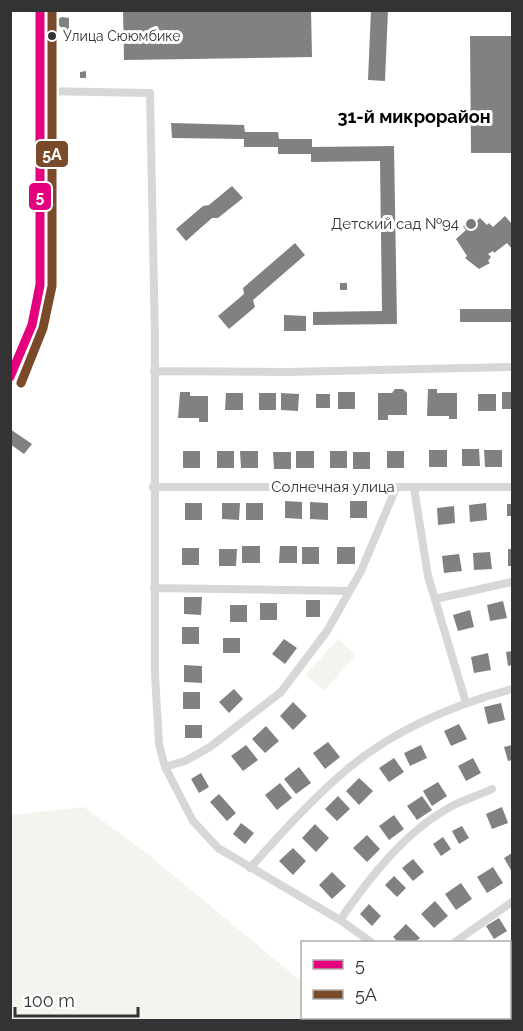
<svg xmlns="http://www.w3.org/2000/svg" width="523" height="1031" viewBox="0 0 523 1031" font-family="Raleway,sans-serif">
<style>
.green{fill:#f1f5ed}
.building{fill:#818181}
.lines{fill:none;stroke-linecap:round;stroke-linejoin:round}
.street{stroke:#d7d7d7;stroke-width:8}
.secondary{stroke:#d0d0d0;stroke-width:12}
.bus-1-casing{stroke:#fff;stroke-width:14}
.bus-2-casing{stroke:#fff;stroke-width:14}
.bus-1{stroke:#e5007d;stroke-width:9}
.bus-2{stroke:#7a4b2a;stroke-width:9}
.bus-dot{fill:#333;stroke:#fff;stroke-width:2}
.poi-dot{fill:#7a7a7a;stroke:#fff;stroke-width:2}
.labels{text-anchor:middle;stroke-width:6;stroke-linejoin:round;paint-order:stroke}
.bus-label{font-size:14px;fill:#333;stroke:#fff;text-anchor:start}
.poi-label{font-size:15px;fill:#333;stroke:#fff;text-anchor:end}
.street-label{font-size:15px;fill:#333;stroke:#fff}
.quarter-label{font-size:18px;font-weight:bold;fill:#000;stroke:#fff}
.line-badge{stroke:#fff;stroke-width:2}
.badge-label{font-size:16px;text-anchor:middle;font-weight:bold;fill:#fff}
</style>
<rect width="100%" height="100%" fill="#fff"/>
<path class="green" d="M338,639L356,655L324,691L306,675Z
M84,807L150,856L302,982V1018H344L348,1020H11V815Z"/>
<path class="building" d="M123,10H311L312,57L124,60Z
M371,10H388L385,81L368,80Z
M62,17L69,18V30L65,32L58,24V19Z
M470,36H512V153H471Z
M86,71V78H80V72Z
M171,123L244,125L245,132H278L279,139H312V147L394,146L397,324L313,325V312L382,311L380,161L311,162V154H278V147H244V139L172,138Z
M232,186L243,198L218,218H212L186,241L176,229L203,206L209,205Z
M505,216L512,224V249L507,243L494,253L493,251L488,254L491,257L488,261L490,263L479,269L465,258L467,256L456,239L466,230L463,227L467,223L470,227L480,218L487,225L489,223L493,227Z
M295,243L305,255L253,300L255,307L229,329L218,316L244,294L243,288Z
M340,283H347V290H340Z
M460,309H512V322H460Z
M284,315L306,316V331H284Z
M395,389H403L407,393V415H388V420H378V393H392Z
M428,389H437V393H457V419H449V416H427Z
M180,392H190V396H208V422H199V418H178Z
M338,392H355V409H338Z
M502,392H512V409H502Z
M226,393H243V410H225Z
M259,393H276V410H259Z
M281,393L299,394L298,411L281,410Z
M316,394H330V408H316Z
M478,394H496V411H478Z
M10,429L32,444L24,454L10,444Z
M462,449H479L480,466H462Z
M429,450H447V467H429Z
M484,450H502V467H485Z
M183,451H200V468H183Z
M217,451H234V468H217Z
M240,451H258V468H241Z
M296,451H314V468H296Z
M330,451H347V468H330Z
M387,451H404V468H387Z
M273,452H291V469H274Z
M353,452H370V469H353Z
M285,501L302,502V519L285,518Z
M350,501H367V518H350Z
M310,502L328,503V520L310,519Z
M185,503H202V520H185Z
M222,503H240L239,520L222,519Z
M246,503H263V520H246Z
M486,503L487,520L470,522L469,505Z
M507,504H512V516H507Z
M454,506L455,523L438,525L437,508Z
M242,546H260V563H242Z
M280,546H297V563H279Z
M302,547H319V564H302Z
M337,547H355V564H337Z
M182,548H199V565H182Z
M219,549H237L236,566H219Z
M508,549H512V566H508Z
M490,552L492,569L474,570L473,553Z
M459,554L462,571L444,573L442,556Z
M184,597H202L201,615L184,614Z
M306,600H320V617H306Z
M503,601L507,618L490,621L487,605Z
M260,603H277V620H260Z
M230,605H247V622H230Z
M470,610L474,627L458,631L453,615Z
M182,627H199V644H182Z
M223,638H240V653H223Z
M284,639L297,648L285,664L272,654Z
M512,651V665L508,666L506,652Z
M488,653L491,670L474,673L471,657Z
M184,665L202,666V683L184,682Z
M234,689L243,699L229,713L219,702Z
M183,692H200V709H183Z
M293,702L307,716L293,730L280,716Z
M501,703L505,720L488,724L484,707Z
M459,724L467,739L451,746L444,731Z
M185,725H202V738H185Z
M266,726L279,741L265,753L252,739Z
M328,742L340,757L325,769L313,753Z
M246,745L258,760L243,771L231,756Z
M421,745L427,758L410,766L404,753Z
M512,745V760L508,761L504,747Z
M394,758L404,772L389,782L379,768Z
M473,758L481,773L466,781L458,766Z
M299,767L311,783L296,794L284,779Z
M201,773L209,787L199,793L191,779Z
M359,778L373,791L359,805L346,791Z
M438,782L447,796L432,806L423,791Z
M280,783L292,798L277,810L265,795Z
M219,794L236,813L227,821L210,802Z
M338,796L350,809L337,821L325,809Z
M422,796L432,810L417,820L407,806Z
M502,807L508,823L492,829L486,814Z
M394,815L404,829L389,840L379,826Z
M241,823L254,833L245,844L233,834Z
M315,824L329,838L316,852L302,838Z
M462,826L469,838L459,844L452,831Z
M367,835L380,849L367,862L353,848Z
M443,837L451,849L441,856L433,844Z
M293,848L306,861L293,875L279,861Z
M512,853V872L504,858Z
M413,859L424,872L413,881L402,868Z
M493,867L503,883L487,893L477,877Z
M332,872L346,886L332,899L319,885Z
M394,876L406,888L397,897L385,885Z
M461,883L472,899L456,910L445,894Z
M435,901L448,916L434,928L421,914Z
M369,904L381,916L372,926L360,914Z
M499,918L507,931L494,939L486,926Z
M406,924L420,938L415,942H398L393,937Z"/>
<g class="lines">
<path class="street" d="M40,91L150,93L155,340V675L159,744L165,767L193,821L218,848L340,920L371,942
M154,371L288,372L512,367
M153,487H512
M414,488L428,576L466,703
M154,588L349,591
M435,599L512,582
M165,767L185,761L210,747L281,692L327,631L361,571L396,488
M250,868C280,835 310,801 344,772C391,731 453,705 512,689
M340,920C370,877 406,830 454,805C466,799 480,795 492,789
M455,942L512,902
M510,993L512,992
M444,1018L446,1020
M468,1020L473,1018"/>
<path class="secondary" d="M10,378L32,325L40,285V10"/>
<g class="bus-1-casing">
<path id="bus-1" d="M10,377L32,325L40,285V10"/>
</g>
<g class="bus-2-casing">
<path id="bus-2" d="M21,383L43,328L52,286V10"/>
</g>
<use href="#bus-1" class="bus-1"/>
<use href="#bus-2" class="bus-2"/>
</g>
<circle class="bus-dot" cx="52" cy="36" r="5"/>
<circle class="poi-dot" cx="471" cy="224" r="6"/>
<g class="labels">
<g class="bus-label">
<text x="63" y="41">Улица Сююмбике</text>
</g>
<g class="poi-label">
<text x="459" y="229">Детский сад №94</text>
</g>
<g class="street-label">
<text x="333" y="492">Солнечная улица</text>
</g>
<g class="quarter-label">
<text x="414" y="123">31-й микрорайон</text>
</g>
</g>
<g class="line-badge">
<rect x="35" y="140" width="34" height="28" rx="6" fill="#7a4b2a"/>
<rect x="28" y="182" width="24" height="29" rx="6" fill="#e5007d"/>
</g>
<g class="badge-label">
<text x="52" y="160">5А</text>
<text x="40" y="202">5</text>
</g>
<rect width="523" height="1031" fill="none" stroke="#333333" stroke-width="24"/>
<rect x="301" y="941" width="210" height="78" fill="#ffffff" stroke="#adadad" stroke-width="1.5"/>
<rect x="313" y="960" width="30" height="9" fill="#e5007d" stroke="#adadad" stroke-width="1.5"/>
<text x="355" y="971" font-size="18" fill="#333333">5</text>
<rect x="313" y="990" width="30" height="9" fill="#7a4b2a" stroke="#adadad" stroke-width="1.5"/>
<text x="355" y="1001" font-size="18" fill="#333333">5А</text>
<path d="M15 1007v9h123v-9" fill="none" stroke="#333333" stroke-width="3"/>
<text x="24" y="1007" font-size="18" fill="#333333" stroke="#ffffff" stroke-width="4.5" paint-order="stroke">100 m</text>
</svg>
